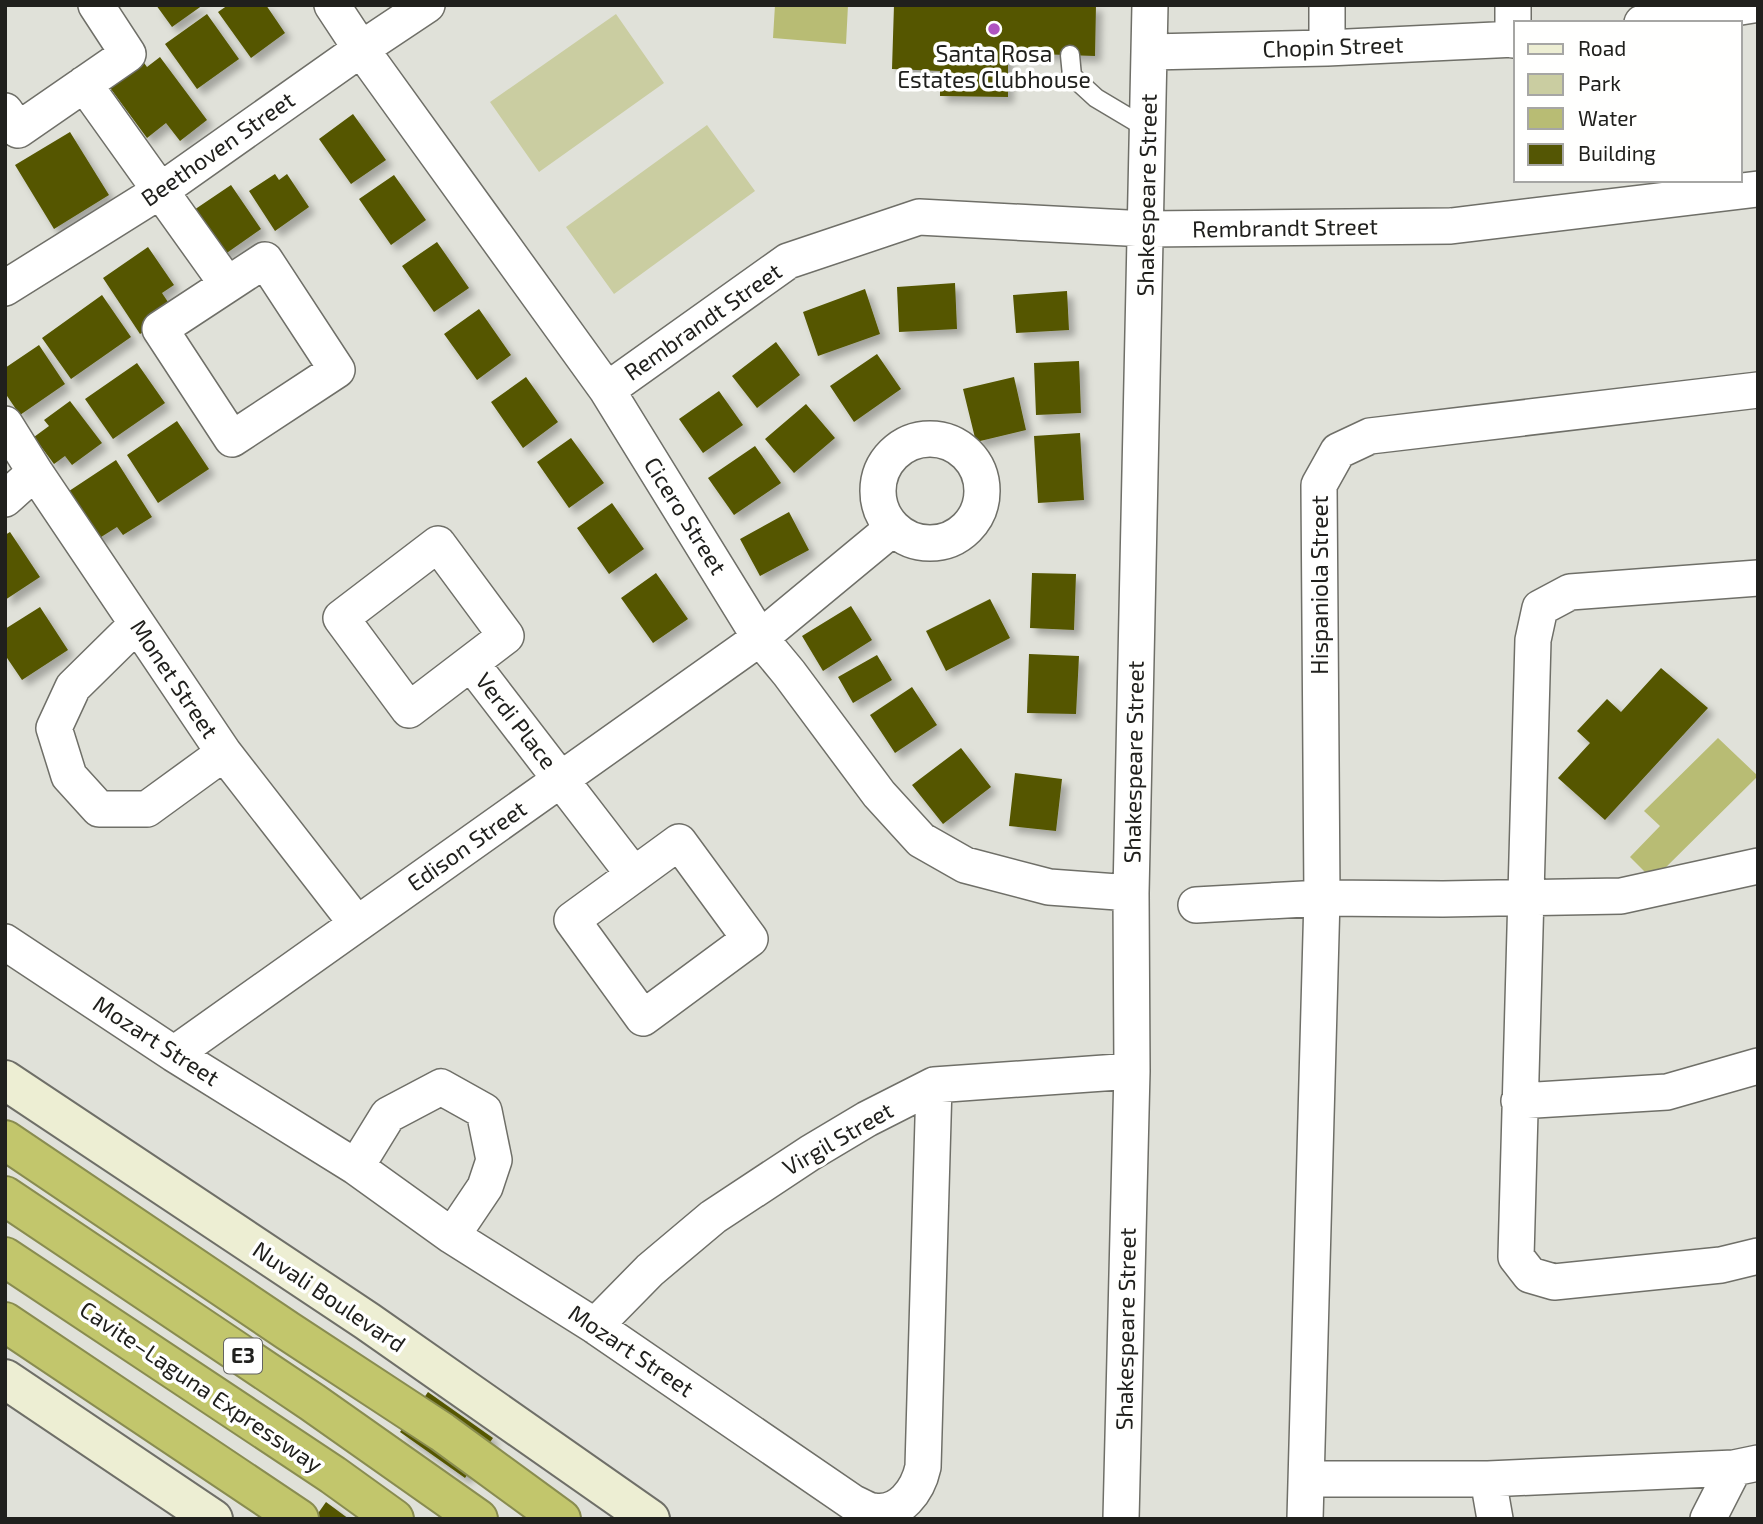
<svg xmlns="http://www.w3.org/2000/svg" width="1763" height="1524" viewBox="0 0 1763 1524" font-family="'Exo 2',sans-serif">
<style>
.green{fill:#cacda1}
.water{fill:#b8bc74}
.building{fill:#545604;filter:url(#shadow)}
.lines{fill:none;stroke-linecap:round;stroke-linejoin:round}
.lane-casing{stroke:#6f6f68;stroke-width:21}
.street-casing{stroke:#6f6f68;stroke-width:38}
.secondary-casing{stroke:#6f6f68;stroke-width:42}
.highway-casing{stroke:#898c50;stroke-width:42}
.lane{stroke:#fff;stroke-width:18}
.street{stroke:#fff;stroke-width:35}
.secondary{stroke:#edeed3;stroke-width:38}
.highway{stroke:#c2c66c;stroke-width:38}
.poi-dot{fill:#af54c0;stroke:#fffffe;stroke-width:2.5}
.labels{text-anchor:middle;stroke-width:7;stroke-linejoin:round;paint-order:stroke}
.shield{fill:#fffffe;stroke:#636360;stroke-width:2}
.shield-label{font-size:21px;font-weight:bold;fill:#20201d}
.street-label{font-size:23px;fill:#20201d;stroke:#fffffe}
.poi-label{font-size:23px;fill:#20201d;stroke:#fffffe}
</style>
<defs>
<filter id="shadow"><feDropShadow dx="6" dy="6" stdDeviation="3.5" flood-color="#0004"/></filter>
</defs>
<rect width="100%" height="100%" fill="#e0e1d9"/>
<path class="green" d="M616,14L664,83L539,172L490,102Z
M707,125L755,191L614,294L566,227Z"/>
<path class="water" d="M775,5H848L846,44L773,38Z
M1718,738L1758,776L1653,880L1630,857L1660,826L1644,811Z"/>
<path class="building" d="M156,5H203L172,27Z
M228,5H266L285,33L251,58L218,12Z
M894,5H1096L1095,56L1008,53V97L940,96V71L892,69Z
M207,14L239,59L197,89L165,44Z
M160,57L207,120L180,141L166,123L147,138L108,85L142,60L147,67Z
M353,114L386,160L351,184L319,139Z
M70,132L109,195L54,229L15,165Z
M275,174L279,180L287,174L309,207L275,231L249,191Z
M394,175L426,220L391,245L359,199Z
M231,185L261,229L221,257L191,212Z
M437,242L469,288L434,312L402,266Z
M148,247L174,285L162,293L174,311L140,334L103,278Z
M955,283L957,329L899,332L897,287Z
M865,289L880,334L818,356L803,312Z
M1067,291L1069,330L1016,333L1013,295Z
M102,295L131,337L71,379L42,338Z
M479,309L511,355L477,380L444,334Z
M776,342L800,375L757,408L732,376Z
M39,345L65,384L20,415L5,393V368Z
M877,354L901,389L854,422L830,386Z
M1079,361L1081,413L1036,415L1034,363Z
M137,363L165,403L113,439L85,399Z
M526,377L558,422L523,448L491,402Z
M1014,377L1026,430L976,442L963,389Z
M719,391L743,425L703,453L679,419Z
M70,401L102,443L72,465L65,456L54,464L34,437L49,426L44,420Z
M806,404L835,438L794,473L765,439Z
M177,421L209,469L158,503L127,455Z
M1080,433L1084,500L1038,503L1034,436Z
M571,438L604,483L569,508L537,462Z
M755,446L781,483L734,515L708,478Z
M116,460L152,517L123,535L117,527L90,544L60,497Z
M612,503L644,549L609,574L577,528Z
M789,512L809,550L760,576L740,539Z
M10,532L40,577L5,600V535Z
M656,573L688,619L653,643L621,598Z
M1032,573L1076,574L1074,630L1030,628Z
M990,599L1010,638L946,671L926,631Z
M851,606L872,640L823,671L802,636Z
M40,607L68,650L22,680L5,655V629Z
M1029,654L1079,656L1076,714L1027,713Z
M877,655L892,680L853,703L838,677Z
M1661,668L1708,708L1605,820L1558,778L1590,743L1577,731L1607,699L1621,712Z
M912,687L937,725L895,753L870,715Z
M961,748L991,787L943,824L912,785Z
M1015,773L1062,779L1056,831L1009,826Z
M428,1392L493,1438L465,1478L400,1432Z
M326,1502L349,1519H314Z"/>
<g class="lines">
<g class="lane-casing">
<path id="lane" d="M1070,55L1072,76L1096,98L1148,129"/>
</g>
<g class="street-casing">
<path id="street" d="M332,5L361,49L607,390L760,638L789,673L879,794L921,840L965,865L1049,887L1131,893
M1513,5V40
M1642,23L1753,5
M1327,48V5
M1150,52L1327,48L1516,39
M84,84L227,284
M5,111L18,130L128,54L96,5
M265,260L337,370L232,439L160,329Z
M5,288L160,191L361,49L427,5
M607,390L788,261L919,217L1146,229L1451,226L1758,189
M5,424L35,472L224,753L357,924
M878 491a52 52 0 1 1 104 0a52 52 0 1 1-104 0Z
M5,499L35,472
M438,544L506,636L409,710L341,618Z
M1758,578L1570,592L1540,608L1533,640L1516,1257L1530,1275L1554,1282L1721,1265L1758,1256
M137,624L73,687L54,728L69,776L99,809H147L224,753
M471,663L634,875
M679,842L750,939L643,1018L572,920Z
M1196,905L1322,898L1443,899L1621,896L1758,866
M5,942L174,1054L356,1167L452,1236L595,1326L852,1502C859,1505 866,1510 873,1511C900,1516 918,1490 923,1467L934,1085
M174,1054L760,638L893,528
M1519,1101L1667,1092L1758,1066
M356,1167L388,1115L441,1087L484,1111L494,1160L485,1187L452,1236
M595,1326L650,1270L713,1217L810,1153L867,1119L934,1085L1132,1071
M1307,1479H1488L1734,1468L1758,1463
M1488,1479L1495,1519
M1121,1519L1132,1071L1131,893L1150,5
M1305,1519L1322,898L1319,485L1338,451L1370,436L1758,390
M1708,1519L1734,1468"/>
</g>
<g class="secondary-casing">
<path id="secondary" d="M5,1080L367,1321L650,1519
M5,1379L213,1519"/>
</g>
<g class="highway-casing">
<path id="highway" d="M5,1140L288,1331L442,1432L561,1519
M5,1196L312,1402L478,1519
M5,1257L333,1475L394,1519
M5,1322L299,1519"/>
</g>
<use href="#lane" class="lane"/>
<use href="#street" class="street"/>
<use href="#secondary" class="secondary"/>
<use href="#highway" class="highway"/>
</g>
<circle class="poi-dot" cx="994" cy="29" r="7"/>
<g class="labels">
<rect class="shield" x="224" y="1338.5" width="38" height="35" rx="5"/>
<g class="shield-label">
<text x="243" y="1363">E3</text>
</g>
<g class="street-label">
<text transform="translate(1333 47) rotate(-2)" y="8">Chopin Street</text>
<text transform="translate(218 149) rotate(-35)" y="8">Beethoven Street</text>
<text transform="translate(1147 195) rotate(-89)" y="8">Shakespeare Street</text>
<text transform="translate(1285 228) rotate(-1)" y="8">Rembrandt Street</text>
<text transform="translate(703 322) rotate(-35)" y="8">Rembrandt Street</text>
<text transform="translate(685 516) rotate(58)" y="8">Cicero Street</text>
<text transform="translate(1320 585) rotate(-90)" y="8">Hispaniola Street</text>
<text transform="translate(174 679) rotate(56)" y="8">Monet Street</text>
<text transform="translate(516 721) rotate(52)" y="8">Verdi Place</text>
<text transform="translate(1134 762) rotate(-89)" y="8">Shakespeare Street</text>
<text transform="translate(467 846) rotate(-35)" y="8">Edison Street</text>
<text transform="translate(156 1041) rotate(33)" y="8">Mozart Street</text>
<text transform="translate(838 1139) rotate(-30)" y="8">Virgil Street</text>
<text transform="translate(329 1297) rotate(34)" y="8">Nuvali Boulevard</text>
<text transform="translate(1126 1329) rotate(-89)" y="8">Shakespeare Street</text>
<text transform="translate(631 1351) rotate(34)" y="8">Mozart Street</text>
<text transform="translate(201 1387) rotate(34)" y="8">Cavite–Laguna Expressway</text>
</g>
<g class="poi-label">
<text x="994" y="62">Santa Rosa<tspan x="994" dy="26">Estates Clubhouse</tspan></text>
</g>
</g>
<rect width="1763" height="1524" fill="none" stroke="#20201d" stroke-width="14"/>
<rect x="1514" y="21" width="228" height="161" fill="#fffffe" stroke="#a6a6a4" stroke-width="2"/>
<rect x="1528" y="44" width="35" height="10" fill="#edeed3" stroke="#a6a6a4" stroke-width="2"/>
<text x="1578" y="56" font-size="21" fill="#20201d">Road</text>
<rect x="1528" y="74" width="35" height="21" fill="#cacda1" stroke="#a6a6a4" stroke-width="2"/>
<text x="1578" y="91" font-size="21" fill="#20201d">Park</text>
<rect x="1528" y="108" width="35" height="21" fill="#b8bc74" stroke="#a6a6a4" stroke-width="2"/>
<text x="1578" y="126" font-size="21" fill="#20201d">Water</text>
<rect x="1528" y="144" width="35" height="21" fill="#545604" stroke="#a6a6a4" stroke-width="2"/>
<text x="1578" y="161" font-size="21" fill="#20201d">Building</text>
</svg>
